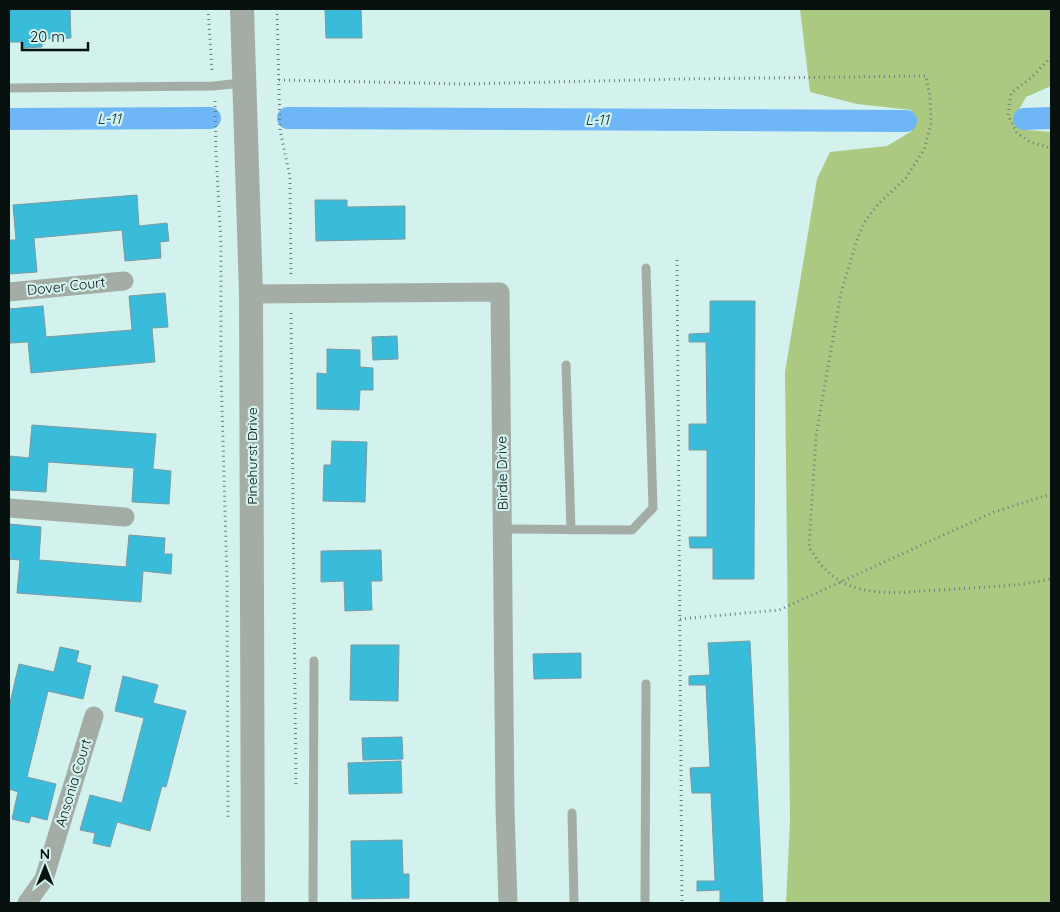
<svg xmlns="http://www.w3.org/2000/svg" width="1060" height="912" viewBox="0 0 1060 912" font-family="Quicksand,sans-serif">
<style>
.green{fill:#acc981}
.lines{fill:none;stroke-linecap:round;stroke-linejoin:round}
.canal{stroke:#6fb6f6;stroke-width:22}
.building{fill:#39bcda;stroke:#7e99a1}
.path{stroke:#6a7f7c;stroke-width:3;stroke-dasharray:1 4;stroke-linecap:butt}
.service{stroke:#a3ada6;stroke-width:9}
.minor{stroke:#a3ada6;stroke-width:19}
.tertiary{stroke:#a3ada6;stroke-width:24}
.labels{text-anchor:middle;stroke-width:4.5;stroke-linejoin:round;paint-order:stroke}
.street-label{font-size:14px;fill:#071110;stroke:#d3f2ee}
.water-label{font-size:15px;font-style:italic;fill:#15334d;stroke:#d3f2ee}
</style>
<rect width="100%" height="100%" fill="#d3f2ee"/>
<path class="green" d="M800,9H1051V86L1026,97L1017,113L1027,130L1051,132V903H786L790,822L785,372L817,179L830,152L887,146L912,131L911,110L857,104L810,92Z"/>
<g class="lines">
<path class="canal" d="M288,118L906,121
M9,119L210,118
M1024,119L1051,118"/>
</g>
<path class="building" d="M9,9H70L71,38L42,39V47L23,48L22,42H9Z
M316,9H361L362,38H326L325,9Z
M137,195L139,226L167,223L169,241L160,242L161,258L125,261L122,230L34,238L37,272L9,274V240H16L13,205Z
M315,200H347V207L405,206V239L316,241Z
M165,293L168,327L152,328L155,362L31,373L28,342L10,343L9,309L43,306L46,337L132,330L129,296Z
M710,301H755L754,579H713V548H690L689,537H707V450H689V424H707L706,342H689V334L710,333Z
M397,336L398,359L373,360L372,337Z
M327,349L360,350V367L373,368V390H360L359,410L317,409V373L327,374Z
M32,425L156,434L153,469L171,471L169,504L132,502L134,468L48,462L46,492L9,490L10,456L29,458Z
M332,441L367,442L365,502L323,501L324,465H331Z
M9,524L41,527L39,560L126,567L129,535L165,538L164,554H172L171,574L143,571L141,602L17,593L20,560L9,559Z
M381,550L382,581H371L372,610L345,611L344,581L321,582V551Z
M750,641L763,903H720V890L697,891V881H715L711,793H692L690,768L710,767L706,685H689V676L710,675L708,643Z
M351,645H399L398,701L350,700Z
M60,647L79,651L76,662L91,666L83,699L48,691L27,777L56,784L47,820L31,816L29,823L12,819L18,792L9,789V707L19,664L54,672Z
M581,653V678L534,679L533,654Z
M123,676L158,685L153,703L186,711L166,787L162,786L150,831L117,822L110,847L93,843L95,833L80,830L90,795L122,803L144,718L115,711Z
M402,737L403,759L363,760L362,738Z
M401,761L402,793L349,794L348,763Z
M402,840L403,874H409V898L352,899L351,841Z"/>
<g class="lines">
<path class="path" d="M208,9L212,70
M277,9L280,130L290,177L291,275
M1051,57L1032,77L1011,93L1008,115L1017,133L1030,142L1051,148
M279,80L465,84L683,79L926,76L930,97L931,124L924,150L905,179L879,203L864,223L857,240L841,293L816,436L809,547C820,566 834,582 857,588C884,596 913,591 941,590C979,587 1014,587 1051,579
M215,101L216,152L221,244V373L227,579L228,817
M677,260L682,903
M291,313L296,787
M680,619L779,610L994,512L1051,494"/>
<path class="service" d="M9,88L213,86L242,83
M566,365L571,530
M503,529L632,530L653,508L646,268
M572,813L574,903
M313,903L314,661
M645,903L646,684"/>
<path class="minor" d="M9,292L124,281
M251,294L500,292L505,808L508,903
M9,508L125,517
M27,903L44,879L94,716"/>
<path class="tertiary" d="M242,9L251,294L253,903"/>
</g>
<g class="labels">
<g class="street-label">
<text transform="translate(66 286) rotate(-6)" y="5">Dover Court</text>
<text transform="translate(252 456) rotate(-90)" y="5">Pinehurst Drive</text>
<text transform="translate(502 473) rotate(-91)" y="5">Birdie Drive</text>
<text transform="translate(73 783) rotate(-73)" y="5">Ansonia Court</text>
</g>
<g class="water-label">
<text x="109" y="124">L-11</text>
<text x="597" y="125">L-11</text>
</g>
</g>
<rect width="1060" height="912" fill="none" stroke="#071110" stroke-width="20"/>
<g transform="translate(45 867)" stroke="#d3f2ee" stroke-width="4" paint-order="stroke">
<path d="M0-4L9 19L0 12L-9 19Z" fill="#071110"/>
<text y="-8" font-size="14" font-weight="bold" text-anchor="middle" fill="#071110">N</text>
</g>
<path d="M22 42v8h66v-8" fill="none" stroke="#071110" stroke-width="2.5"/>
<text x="30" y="42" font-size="15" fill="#071110" stroke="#d3f2ee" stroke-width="4" paint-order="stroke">20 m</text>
</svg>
